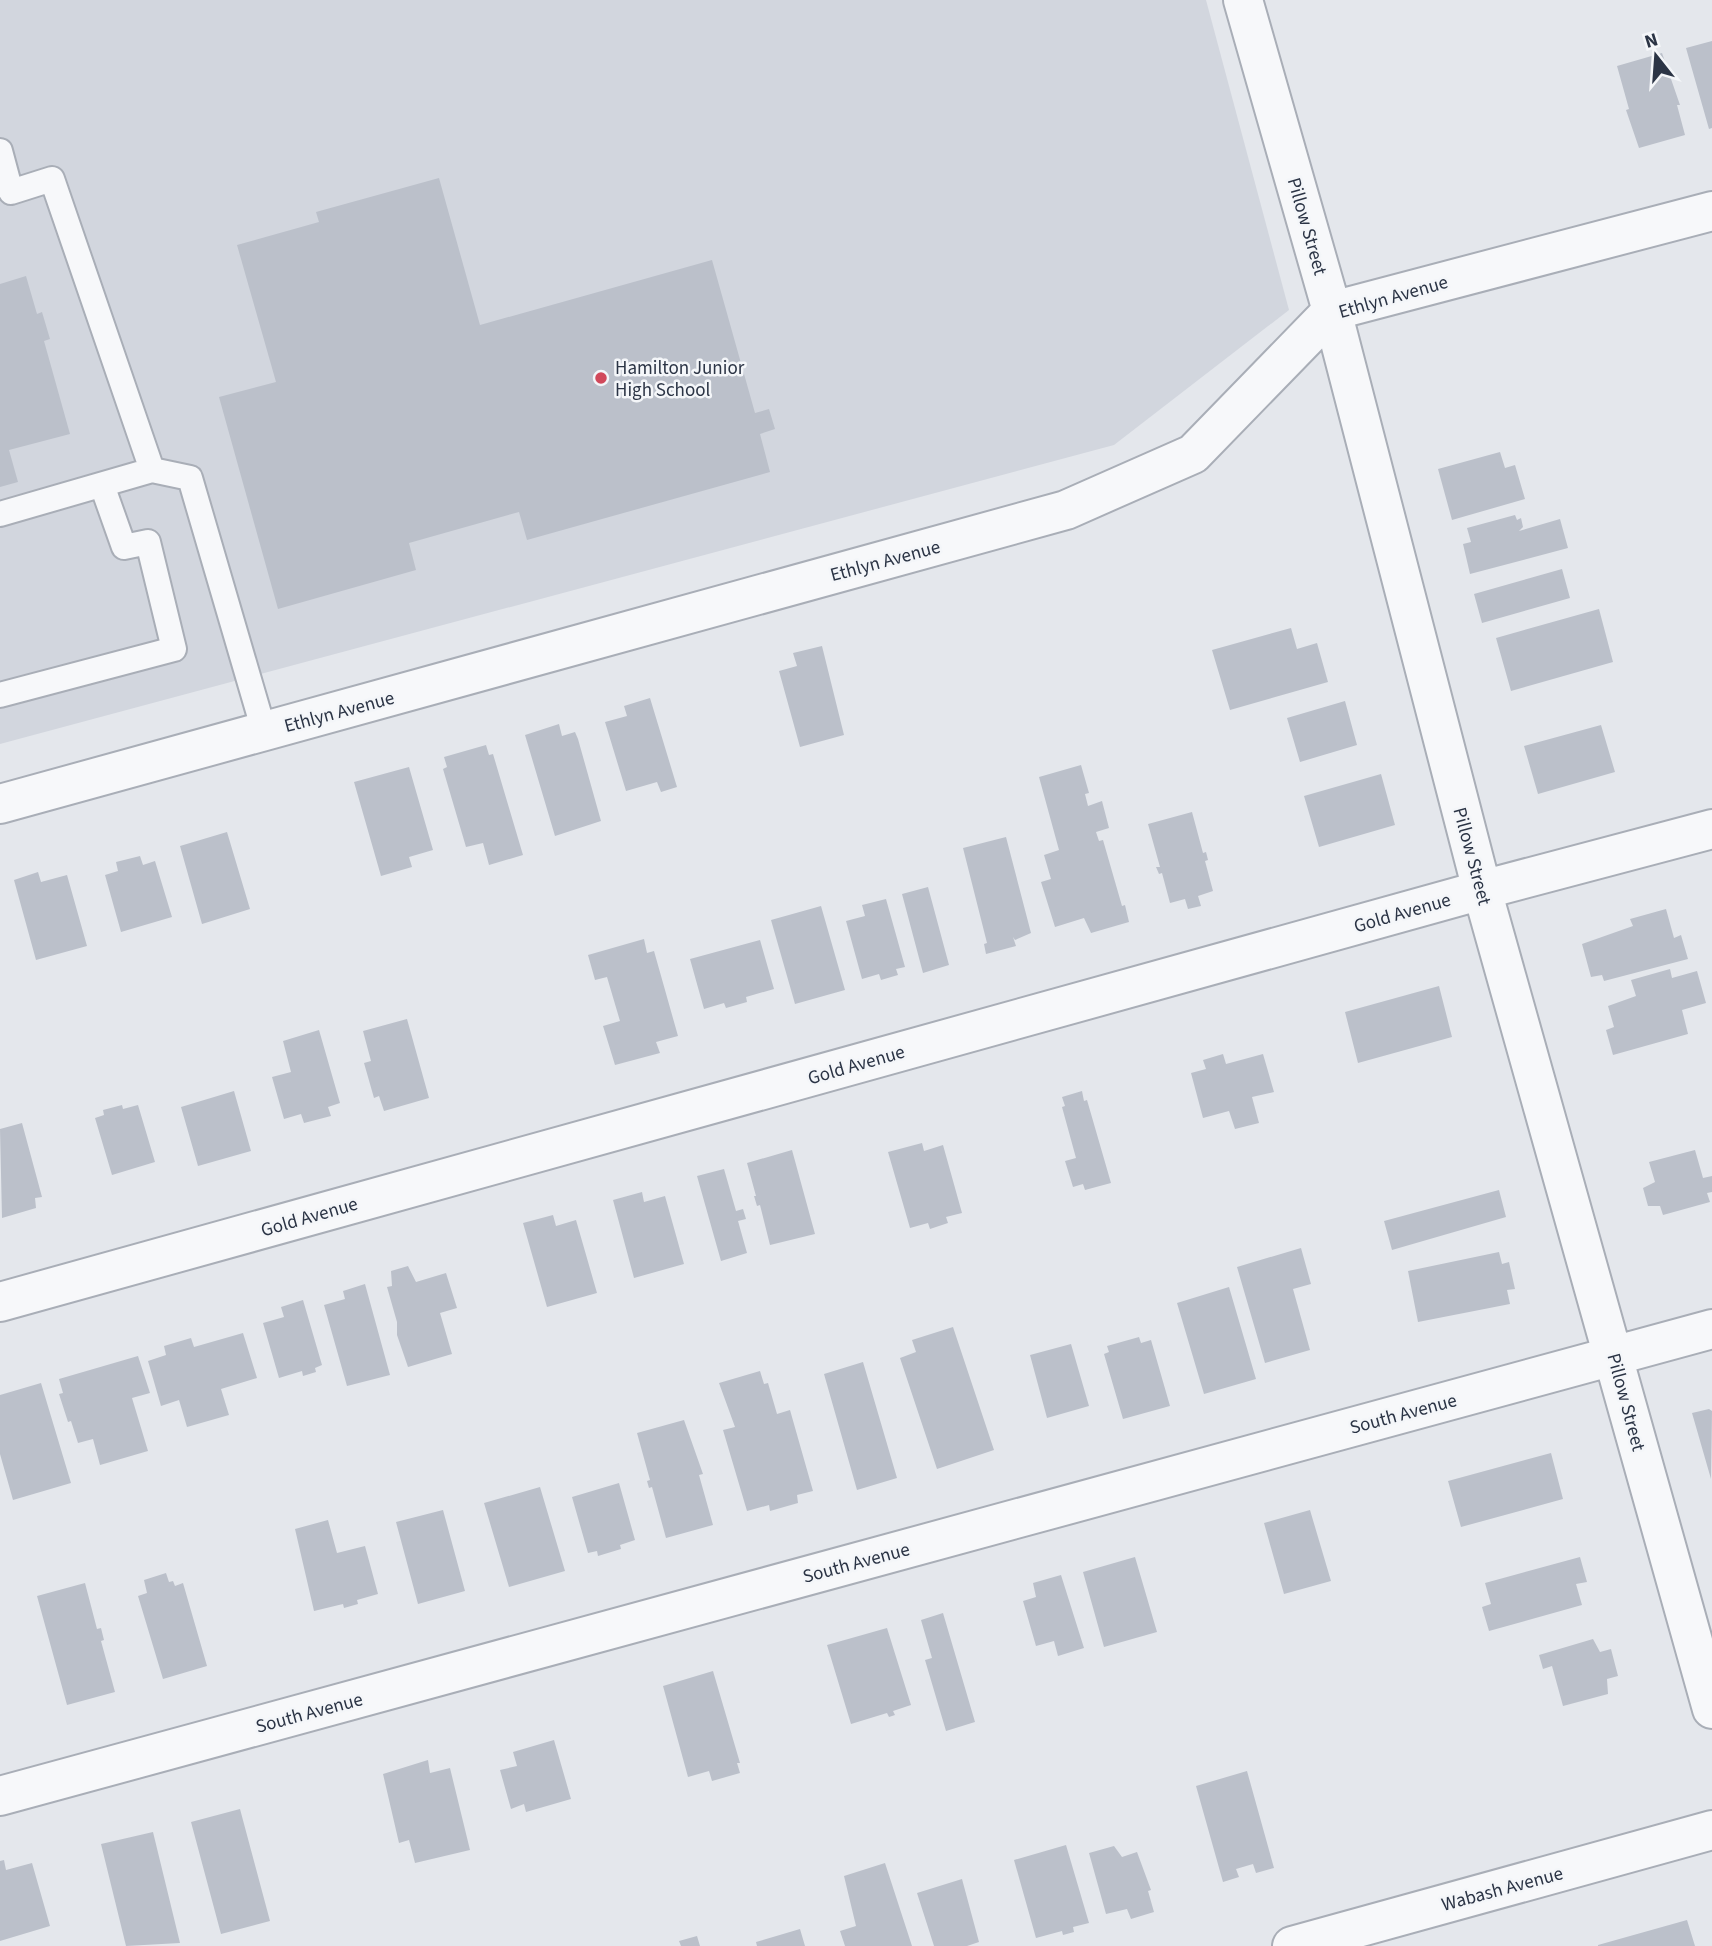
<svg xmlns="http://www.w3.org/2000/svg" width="1712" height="1946" viewBox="0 0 1712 1946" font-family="'Source Sans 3',sans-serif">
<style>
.built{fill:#d2d6de}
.building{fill:#bbc0ca}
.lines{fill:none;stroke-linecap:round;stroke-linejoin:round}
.service-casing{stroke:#a9aeb7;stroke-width:28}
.minor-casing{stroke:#a9aeb7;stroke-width:42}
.service{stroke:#f7f8fa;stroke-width:24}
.minor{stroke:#f7f8fa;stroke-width:38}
.poi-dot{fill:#d1495b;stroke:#f4f6f9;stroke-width:2.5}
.labels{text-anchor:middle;stroke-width:5;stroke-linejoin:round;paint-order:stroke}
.street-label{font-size:19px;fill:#2b3445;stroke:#f4f6f9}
.poi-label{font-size:19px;fill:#2b3445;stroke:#f4f6f9;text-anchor:start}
</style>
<rect width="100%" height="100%" fill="#e4e7ec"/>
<path class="built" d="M0,0H1206L1289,310L1114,445L0,744Z"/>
<path class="building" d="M1712,41V128L1709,129L1686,48Z
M1662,53L1680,105H1677L1685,135L1639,148L1626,110L1629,109L1617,66Z
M439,178L480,325L712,260L755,413L769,409L775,429L760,434L770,472L527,540L519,512L409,543L416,570L278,609L219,397L276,382L237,245L319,222L316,212Z
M26,276L37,314L42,312L50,339L44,341L70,434L9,450L18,482L0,487V284Z
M1500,452L1505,468L1515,465L1525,499L1452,520L1438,469Z
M1515,515L1517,520L1521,518L1523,527L1519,531L1560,519L1568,548L1470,574L1463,544L1471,542L1467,528Z
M1562,569L1570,598L1482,623L1474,594Z
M1599,609L1613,662L1511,691L1496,638Z
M1291,628L1297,649L1317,643L1328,682L1230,710L1212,650Z
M822,646L844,735L800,747L779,671L797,666L793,653Z
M650,698L677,787L661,792L657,782L626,791L605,722L627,716L624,706Z
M1345,701L1357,745L1300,762L1287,718Z
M559,724L562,736L575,732L578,739L601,821L555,836L525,735Z
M1601,725L1615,772L1538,794L1524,746Z
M486,745L489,755L493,754L523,855L489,865L483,843L466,847L443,769L447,767L444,757Z
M1081,765L1089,793L1085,794L1088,806L1102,801L1109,828L1096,832L1099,841L1103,840L1122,906L1125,905L1129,922L1091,933L1084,918L1055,927L1041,882L1051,879L1044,855L1059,850L1039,777Z
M409,767L433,850L409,857L412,867L381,876L354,782Z
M1381,774L1395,825L1319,847L1304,796Z
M1192,812L1203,853L1206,852L1208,860L1205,861L1213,891L1198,896L1201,906L1188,909L1185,899L1170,903L1162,873L1159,874L1156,867H1160L1148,824Z
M227,832L250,909L202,924L180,846Z
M1006,837L1031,933L1015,940L1013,937L1016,946L986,954L984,944L987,943L963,848Z
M140,856L143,865L155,861L172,917L121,932L105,875L118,871L116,862Z
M38,872L41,882L67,875L87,946L36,960L14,880Z
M928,887L949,965L923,973L902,894Z
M886,899L905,967L896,969L898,975L881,980L879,974L862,979L846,921L865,916L862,905Z
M821,906L845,990L795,1004L771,920Z
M1666,909L1674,938L1681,935L1688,959L1604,981L1602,975L1591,977L1582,944L1633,926L1630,919Z
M644,939L647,953L654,951L678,1036L656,1042L660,1053L615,1065L603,1026L620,1021L607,977L595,980L588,955Z
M760,940L774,989L746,997L747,1002L726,1008L724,1003L704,1009L690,959Z
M1670,969L1672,978L1697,971L1706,1003L1682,1010L1688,1034L1613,1055L1606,1030L1614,1027L1608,1006L1636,996L1631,980Z
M1439,986L1452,1037L1358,1063L1345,1012Z
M407,1019L429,1098L384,1111L379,1096L374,1098L364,1063L371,1061L363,1031Z
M319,1030L340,1103L328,1107L331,1116L304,1123L301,1114L284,1119L272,1077L291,1072L283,1041Z
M1223,1054L1226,1064L1263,1054L1274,1092L1252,1097L1259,1123L1235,1129L1229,1111L1203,1118L1191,1073L1206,1069L1203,1060Z
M234,1091L251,1151L198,1166L181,1107Z
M1082,1091L1084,1101L1087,1100L1111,1183L1085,1190L1083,1184L1073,1187L1065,1161L1076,1158L1062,1107L1065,1106L1062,1097Z
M122,1105L123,1109L138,1105L155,1162L112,1175L95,1118L104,1115L103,1110Z
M22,1123L42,1197L35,1198L36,1208L2,1218L0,1129Z
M922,1143L924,1151L943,1145L962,1213L946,1217L948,1223L930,1229L928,1223L910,1228L888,1152Z
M792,1150L815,1234L770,1245L760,1205L757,1206L754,1196H756L747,1163Z
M1695,1150L1703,1178L1712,1176V1192L1707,1193L1710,1202L1663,1215L1660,1206H1648L1643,1188L1655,1182L1649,1162Z
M724,1169L736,1211L743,1209L746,1219L738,1221L747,1253L721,1261L697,1176Z
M1499,1190L1506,1217L1392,1250L1384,1221Z
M642,1192L644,1202L665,1196L684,1264L634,1278L613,1200Z
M553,1215L556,1226L576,1220L597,1293L547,1307L523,1223Z
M1301,1248L1311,1284L1293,1289L1310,1350L1265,1363L1237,1267Z
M1499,1252L1502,1264L1509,1262L1515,1289L1507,1290L1510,1304L1418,1322L1408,1271Z
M408,1266L416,1282L446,1273L457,1308L440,1313L452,1354L408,1367L397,1335V1322L387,1287L392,1286L391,1271Z
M365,1284L390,1375L347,1386L324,1305L345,1299L343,1291Z
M1229,1287L1256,1379L1204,1394L1177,1303Z
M303,1300L322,1365L315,1368L316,1372L303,1376L302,1371L279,1378L263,1323L284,1317L281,1307Z
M953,1327L994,1450L937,1469L900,1358L916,1352L912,1340Z
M243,1333L257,1378L221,1389L229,1415L187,1427L179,1400L161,1406L148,1361L166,1355L164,1346L191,1338L194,1347Z
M1139,1337L1141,1343L1151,1340L1170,1406L1123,1419L1104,1354L1109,1352L1107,1346Z
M1071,1344L1089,1406L1047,1418L1030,1355Z
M138,1356L150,1393L132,1398L148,1451L100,1465L93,1439L78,1443L71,1421L68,1422L59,1394L63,1393L59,1379Z
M863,1362L897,1478L857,1490L824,1374Z
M760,1371L764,1384L768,1383L777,1414L790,1410L813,1491L797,1495L798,1503L770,1511L769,1505L747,1511L723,1430L735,1427L719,1383Z
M41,1383L71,1483L13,1500L0,1454V1395Z
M1709,1409L1712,1411L1711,1479L1692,1413Z
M684,1420L703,1474L699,1475L713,1525L666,1538L652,1487L649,1488L647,1481L650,1480L637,1433Z
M1551,1453L1563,1499L1461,1527L1448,1481Z
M619,1483L635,1540L620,1545L621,1549L598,1556L597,1551L588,1553L572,1497Z
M540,1487L565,1571L509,1587L484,1503Z
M443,1510L465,1591L418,1604L396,1522Z
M1310,1510L1331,1581L1284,1594L1264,1523Z
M328,1520L337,1553L365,1546L378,1594L357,1600L358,1604L344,1608L343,1604L314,1611L295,1529Z
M1135,1557L1157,1632L1104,1647L1083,1572Z
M1580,1557L1587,1582L1576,1584L1582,1605L1489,1631L1482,1607L1491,1604L1485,1583Z
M166,1573L169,1582L173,1581L175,1586L183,1583L207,1666L163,1679L138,1596L147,1593L144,1580Z
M1061,1575L1084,1648L1058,1656L1054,1641L1036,1646L1023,1601L1036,1597L1033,1583Z
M85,1583L97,1629L101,1628L104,1640L101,1641L115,1692L67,1705L37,1596Z
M943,1613L975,1722L946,1731L925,1660L932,1658L921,1620Z
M887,1628L911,1705L893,1711L895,1715L889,1717L887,1713L851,1724L827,1645Z
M1593,1639L1600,1652L1611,1649L1618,1676L1607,1679L1608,1694L1563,1706L1552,1666L1543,1669L1539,1655Z
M713,1671L740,1763H737L740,1773L712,1781L709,1771L688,1777L663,1686Z
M554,1740L571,1799L526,1812L524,1804L511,1809L500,1770L517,1766L513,1752Z
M428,1760L430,1773L450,1768L470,1850L415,1863L409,1840L399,1843L383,1774Z
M1247,1771L1274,1868L1256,1873L1253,1864L1236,1869L1239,1877L1223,1882L1196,1786Z
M240,1809L270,1921L221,1934L191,1822Z
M153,1832L180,1943L126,1946L101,1844Z
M1066,1845L1089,1923L1073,1927L1074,1932L1063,1935L1062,1931L1036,1938L1014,1860Z
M1114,1846L1122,1857L1137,1852L1151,1890L1148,1891L1154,1912L1131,1919L1127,1909L1106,1914L1089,1853Z
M4,1860L6,1870L32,1863L50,1926L0,1941V1861Z
M885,1863L912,1946H845L840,1931L856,1926L844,1876Z
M962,1879L979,1942L967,1946H934L917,1893Z
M1687,1920L1695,1946H1598V1945Z
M800,1929L805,1946H757L756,1942Z
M697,1936L700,1946H681L679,1941Z"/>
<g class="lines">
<g class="service-casing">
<path id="service" d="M0,151L11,192L52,179L152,470L0,514
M152,470L190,478L264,731
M0,695L174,649L148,542L124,547L102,485"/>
</g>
<g class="minor-casing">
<path id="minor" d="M1243,0L1332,311L1482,890L1712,1709
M0,804L1066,510L1193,454L1332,311L1712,211
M0,1302L1482,890L1712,829
M0,1796L1712,1329
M1292,1946L1712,1830"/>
</g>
<use href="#service" class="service"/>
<use href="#minor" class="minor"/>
</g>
<circle class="poi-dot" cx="601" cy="378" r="7"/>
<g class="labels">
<g class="street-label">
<text transform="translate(1308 226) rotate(74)" y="7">Pillow Street</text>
<text transform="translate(1393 296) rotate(-16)" y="7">Ethlyn Avenue</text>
<text transform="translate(885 560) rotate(-15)" y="7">Ethlyn Avenue</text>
<text transform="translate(339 711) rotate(-15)" y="7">Ethlyn Avenue</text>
<text transform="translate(1473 856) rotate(75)" y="7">Pillow Street</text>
<text transform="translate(1402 912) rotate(-16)" y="7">Gold Avenue</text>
<text transform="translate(856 1064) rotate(-16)" y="7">Gold Avenue</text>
<text transform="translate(309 1216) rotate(-16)" y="7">Gold Avenue</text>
<text transform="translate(1627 1402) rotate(75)" y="7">Pillow Street</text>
<text transform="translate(1403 1413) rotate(-15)" y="7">South Avenue</text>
<text transform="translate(856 1562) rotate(-15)" y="7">South Avenue</text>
<text transform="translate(309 1712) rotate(-15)" y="7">South Avenue</text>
<text transform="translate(1502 1888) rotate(-15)" y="7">Wabash Avenue</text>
</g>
<g class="poi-label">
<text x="615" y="374">Hamilton Junior<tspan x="615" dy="22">High School</tspan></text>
</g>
</g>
<g transform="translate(1656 56) rotate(343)" stroke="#f4f6f9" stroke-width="5" paint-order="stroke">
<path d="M0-5L12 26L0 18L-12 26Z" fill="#2b3445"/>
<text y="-10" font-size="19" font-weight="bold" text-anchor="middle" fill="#2b3445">N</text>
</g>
</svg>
